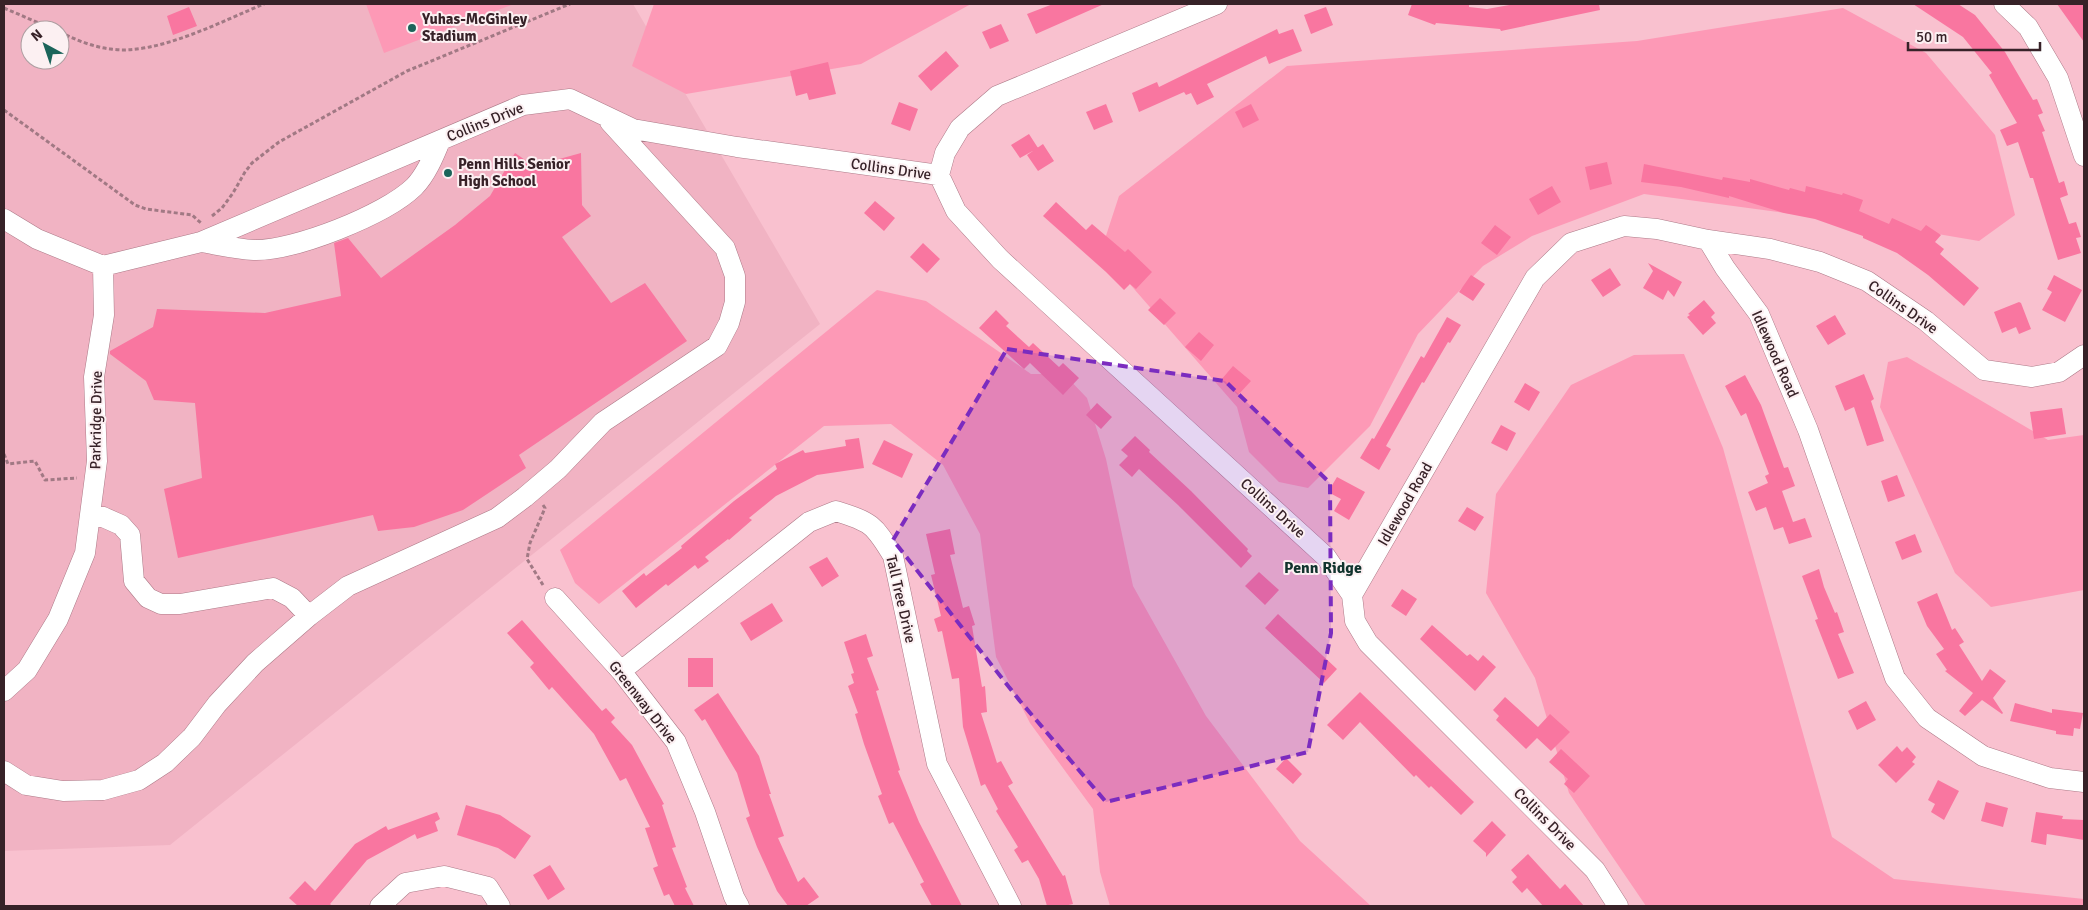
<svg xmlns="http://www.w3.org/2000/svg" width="2088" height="910" viewBox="0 0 2088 910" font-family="Signika,sans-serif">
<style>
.built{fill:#f1b3c3;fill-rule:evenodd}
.green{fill:#fd99b6}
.building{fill:#f976a0}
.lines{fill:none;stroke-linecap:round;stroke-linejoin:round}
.minor-casing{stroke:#ad7a88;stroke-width:21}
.path{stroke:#a17984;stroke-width:3;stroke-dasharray:4 2.5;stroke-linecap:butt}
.minor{stroke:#fff;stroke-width:20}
.marked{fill:#7b2cbf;fill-opacity:0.2;stroke:#7b2cbf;stroke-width:4;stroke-dasharray:10 6;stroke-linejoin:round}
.poi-dot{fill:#1b645a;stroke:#fcf0f2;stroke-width:2}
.labels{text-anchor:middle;stroke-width:4;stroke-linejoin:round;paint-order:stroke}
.poi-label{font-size:15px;font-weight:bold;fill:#372228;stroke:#fcf0f2;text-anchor:start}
.street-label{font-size:15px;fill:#372228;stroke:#fcf0f2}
.neighbourhood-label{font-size:16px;font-weight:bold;fill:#11332d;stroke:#fcf0f2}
</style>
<rect width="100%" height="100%" fill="#f9c1cf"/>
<path class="built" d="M4,4H633L820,324L170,845L4,851ZM30,30H60V60H30Z"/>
<path class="green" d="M366,4H514L384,53Z
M654,4H971L861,64L686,94L632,66Z
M1843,8L1926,53L1995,135L2015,215L1979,241L1920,231L1644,194L1532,236L1483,266L1418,334L1370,426L1308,488L1279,482L1249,452L1237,407L1101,251L1119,196L1287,66L1637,41Z
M877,290L926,301L1031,374H1064L1087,398L1106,459L1133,586L1206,716L1300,841L1371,906H1110L1100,872L1093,809L1030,723L996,657L980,534L943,465L891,424L824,426L599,604L575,583L560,550Z
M1684,354L1723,448L1832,837L1894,879L2084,899V906H1646L1569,793L1535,678L1486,593L1496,494L1571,385L1634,355Z
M1907,357L2048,440L2084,435V590L1991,607L1955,573L1880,407L1888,362Z"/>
<path class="building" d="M1053,4H1104L1036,34L1027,14Z
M1412,4H1469V7L1487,9L1515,4H1599L1600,10L1501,31L1500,29L1436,23L1435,25L1408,15Z
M1913,4H1958L1975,15L2005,52L2033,100L2037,99L2043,113L2038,115L2045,131L2042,132L2059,183L2064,181L2068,195L2060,198L2069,224L2076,222L2081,237L2076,238L2081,253L2058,260L2033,178H2030L2018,142L2007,146L2000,130L2017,123L1989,75L1992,73L1963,37Z
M2057,4H2084V42Z
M189,7L197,26L173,35L167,16Z
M1326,7L1333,25L1311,34L1304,15Z
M1001,24L1009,41L990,49L982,32Z
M1277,29L1279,34L1293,29L1302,51L1269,64L1266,56L1207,84L1214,97L1197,105L1191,93L1186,95L1184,92L1139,112L1132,93L1157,82L1159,87Z
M946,51L959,66L931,91L918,76Z
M828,62L836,94L809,100L807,93L796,96L790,71Z
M899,102L918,109L910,131L891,124Z
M1106,104L1113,122L1094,130L1086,112Z
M1251,104L1259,120L1243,128L1235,112Z
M1029,134L1038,148L1020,158L1011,145Z
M1043,144L1054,161L1038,171L1027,155Z
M515,153L534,166L581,153L582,205L591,216L562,237L611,303L645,283L687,341L519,455L526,468L463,510L414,527L378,531L373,515L178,558L164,489L202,478L195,403L154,400L146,381L110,354V351L153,327L157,309L265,313L341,296L334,243L348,238L381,278L455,225L490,196Z
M1607,162L1612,184L1590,190L1585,167Z
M1644,164L1722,180L1723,177L1750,182V179L1789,190L1790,188L1805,192L1806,186L1842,195L1843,193L1863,200L1859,211L1889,224L1892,218L1921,231L1926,225L1941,235L1935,242L1944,249L1940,254L1979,288L1964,306L1928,275L1897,253L1863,238V236L1815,219L1784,213L1729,196V198L1681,187L1641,182Z
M1552,186L1561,202L1538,215L1529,199Z
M875,201L895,218L884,231L864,213Z
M1056,202L1086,230L1092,224L1125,252L1128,249L1152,272L1136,289L1130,284L1124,290L1106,272L1043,216Z
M1495,225L1511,237L1497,255L1481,243Z
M923,243L940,259L927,273L910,257Z
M1648,263L1682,282L1674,297L1668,290L1663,300L1643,288L1653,271Z
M1610,268L1621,285L1603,297L1591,280Z
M1471,275L1485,284L1473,301L1459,292Z
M2054,275L2082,290L2065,322L2042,310L2052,292L2047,289Z
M1160,298L1176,313L1164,325L1148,310Z
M1704,300L1715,313L1711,317L1716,323L1703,335L1687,317L1690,315L1688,314Z
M2019,302L2021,303L2031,329L2019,334L2016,327L2002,333L1994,312Z
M996,310L1009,323L1006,326L1029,347L1033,343L1059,367L1063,363L1079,378L1063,395L1030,363L1024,369L979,328Z
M1835,315L1846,334L1828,345L1816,326Z
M1447,317L1461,325L1450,343L1448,342L1424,383L1422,382L1386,446L1391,449L1379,470L1360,458L1372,438L1374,439L1421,356L1424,358Z
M1199,332L1214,345L1201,361L1185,347Z
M1233,366L1251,381L1238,395L1221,380Z
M1864,374L1874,399L1871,401L1884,441L1867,446L1854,407L1845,411L1835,386Z
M1745,375L1761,405L1784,468L1788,467L1795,486L1782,491L1793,522L1805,518L1812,537L1789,544L1783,527L1774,530L1766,507L1756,511L1748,492L1768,483L1765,476L1769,474L1746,413L1741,416L1725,386Z
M1525,383L1540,392L1529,411L1514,402Z
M1097,403L1112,417L1101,429L1086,415Z
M2062,408L2066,434L2034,439L2030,412Z
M1501,425L1516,433L1507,451L1491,443Z
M1135,436L1150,450L1149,452L1191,491L1248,549L1247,551L1252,556L1241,568L1178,505L1139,469L1132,477L1119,465L1128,456L1121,450Z
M859,438L864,468L817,475L776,496L749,518L752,520L729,540L728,539L705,557L709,561L698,569L695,565L668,586L666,584L636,608L622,591L644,573L646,576L682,548L681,546L734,501L777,469L775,464L803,450L805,453L846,446L845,440Z
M884,440L913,454L902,478L872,464Z
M1897,475L1905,496L1888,502L1881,481Z
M1337,477L1365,492L1349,520L1334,511L1341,499L1328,492Z
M1467,507L1484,517L1475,531L1458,521Z
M950,529L955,554L950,555L963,608L969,606L975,625L972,626L982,687L985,686L987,712L981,713L997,763L1001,761L1013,783L1008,786L1063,876L1065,875L1073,904L1064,906H1047L1039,879L1028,860L1022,863L1014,850L1018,847L996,811L998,809L985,784L981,786L963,727L959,678L952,679L942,631L938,632L934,619L941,616L931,575L935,574L926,534Z
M1915,534L1922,552L1902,560L1895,542Z
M827,557L839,576L822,587L809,567Z
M1819,569L1824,587L1835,613L1837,612L1844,632L1838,634L1854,673L1838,679L1815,620L1818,619L1802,576Z
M1259,572L1279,590L1265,605L1245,586Z
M1402,589L1417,599L1406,616L1391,606Z
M1937,593L1952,630L1955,628L1964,642L1959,645L1982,681L1990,669L2006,681L1993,698L2003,713L2002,714L1982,700L1965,716L1959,711L1973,693L1945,671L1947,670L1936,654L1944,649L1927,626L1917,602Z
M772,603L783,621L751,641L740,623Z
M1278,614L1337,669L1324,683L1265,628Z
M522,620L602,711L606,708L615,718L611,722L632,745L664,804L662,805L676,847L672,848L687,887L685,888L694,906H675L669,894L664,896L653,868L658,866L645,828L650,827L626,778L620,781L594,734L552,687L549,690L530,667L534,663L507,633Z
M1432,625L1467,656L1470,654L1478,661L1483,655L1496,667L1475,691L1420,639Z
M866,634L873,656L867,658L879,690L876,691L900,770L898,771L919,822L962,906H932L920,884L924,882L893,822L889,824L878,796L882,794L864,744L855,714L858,713L848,686L854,683L851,674L854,673L844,642Z
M688,658H713V687H688Z
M1360,692L1474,802L1461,815L1431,786L1429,788L1416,775L1414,777L1360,722L1343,740L1327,725Z
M718,693L759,756L771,794H769L784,836L778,838L798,882L804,877L819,897L806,906H788L777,891L757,847L746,818L750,816L737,773L705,719L702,721L694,710Z
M1505,697L1538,727L1550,714L1570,732L1551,751L1537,738L1526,749L1496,720L1499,716L1493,710Z
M1866,701L1876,720L1857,730L1848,711Z
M2015,703L2052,713V709L2083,713L2080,729L2074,728L2073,736L2056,734V731L2010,721Z
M1897,746L1902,752L1907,747L1916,757L1912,762L1915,764L1896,783L1878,765Z
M1561,749L1590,776L1574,793L1564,784L1568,779L1549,762Z
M1286,758L1302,774L1293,784L1276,769Z
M1938,780L1959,791L1944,820L1931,812L1935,804L1928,800Z
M1986,802L2008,808L2003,827L1981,821Z
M466,805L500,815L531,836L515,859L498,848L457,835Z
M437,812L440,819L435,822L438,831L417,839L415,834L367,860L330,904L332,906H298L289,898L305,881L315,891L355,844L386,826L388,830Z
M2036,812L2063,816L2062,819L2084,820V840L2047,834L2046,845L2031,842Z
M1492,821L1506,835L1486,857V853L1473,841Z
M1528,854L1560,889L1565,884L1584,906H1543L1527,888L1522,893L1512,882L1517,877L1511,870Z
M550,865L565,889L548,900L533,875Z"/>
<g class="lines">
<g class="minor-casing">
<path id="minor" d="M2004,4L2028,27L2058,78L2084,156
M939,175L945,153L960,128L997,96L1217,4
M4,219L37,239L103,266L104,315L94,377L97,461L85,553L58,619L27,670L4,691
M1708,240L1770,249L1820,262L1867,281L1926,321L1984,370L2032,377L2059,372L2084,355
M201,242C219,245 236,249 254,250C294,251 385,215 414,187C426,175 434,156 440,141
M103,266L201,242L523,105L570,99L633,129L737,147L939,175L956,211L1000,259L1326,557L1352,595L1355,621L1368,643L1595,870L1618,906
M90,515L103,517L121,525L130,535L134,581L148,598L161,604H180L273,588L292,598L309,616
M1352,595L1535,278L1571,243L1624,226L1657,229L1708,240L1725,268L1759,314L1808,430L1895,678L1927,718L1983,756L2050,778L2084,782
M555,598L621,671L676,742L705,812L734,897L739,906
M621,671L809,522L836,511C871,522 874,524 893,556L937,764L1011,906
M4,771L26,785L63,791L103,790L139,780L165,763L192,737L217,704L255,663L309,616L348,586L497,518L525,497L558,469L603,422L717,346L729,323L735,302V276L725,248L610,122
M380,906L405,883L444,876L488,887L500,906"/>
</g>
<path class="path" d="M4,8L55,30
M60,32C76,40 93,47 111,49C156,56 222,21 264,4
M4,110L135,205L146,209L192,215L201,223
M212,216L222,208L233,193L245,172L252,163L279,142L407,71L570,4
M4,454L8,464L35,461L45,480L77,478
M543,505L545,508L530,543L527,559L543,585"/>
<use href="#minor" class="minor"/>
</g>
<path class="marked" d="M1007,349L1225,381L1330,483L1331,633L1308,752L1106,802L1020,701L893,540Z"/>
<g class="poi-dot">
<circle cx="412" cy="28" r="5"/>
<circle cx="448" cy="173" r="5"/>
</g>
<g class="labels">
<g class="poi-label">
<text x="422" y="24">Yuhas-McGinley<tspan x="422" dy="17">Stadium</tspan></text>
<text x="458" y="169">Penn Hills Senior<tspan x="458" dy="17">High School</tspan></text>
</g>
<g class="street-label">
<text transform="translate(485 122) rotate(-22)" y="5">Collins Drive</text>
<text transform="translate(891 169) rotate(8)" y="5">Collins Drive</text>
<text transform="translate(1903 307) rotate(35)" y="5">Collins Drive</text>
<text transform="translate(1775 354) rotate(66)" y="5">Idlewood Road</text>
<text transform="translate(96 420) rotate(-89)" y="5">Parkridge Drive</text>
<text transform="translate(1405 504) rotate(-60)" y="5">Idlewood Road</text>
<text transform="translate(1273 508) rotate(42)" y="5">Collins Drive</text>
<text transform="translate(901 599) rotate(77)" y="5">Tall Tree Drive</text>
<text transform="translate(643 702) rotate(52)" y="5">Greenway Drive</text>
<text transform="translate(1545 819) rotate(45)" y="5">Collins Drive</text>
</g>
<g class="neighbourhood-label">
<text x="1323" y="573">Penn Ridge</text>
</g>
</g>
<rect width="2088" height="910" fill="none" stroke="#372228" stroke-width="10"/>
<g transform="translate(45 45) rotate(320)"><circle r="24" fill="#fcf0f2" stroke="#ad9ea1"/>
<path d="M0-4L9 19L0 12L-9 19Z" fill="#1b645a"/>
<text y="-8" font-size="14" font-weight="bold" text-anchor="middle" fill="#372228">N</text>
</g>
<path d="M1908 42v8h132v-8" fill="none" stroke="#372228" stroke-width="2.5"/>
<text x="1916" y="42" font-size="15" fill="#372228" stroke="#fcf0f2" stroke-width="4" paint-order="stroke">50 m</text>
</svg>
